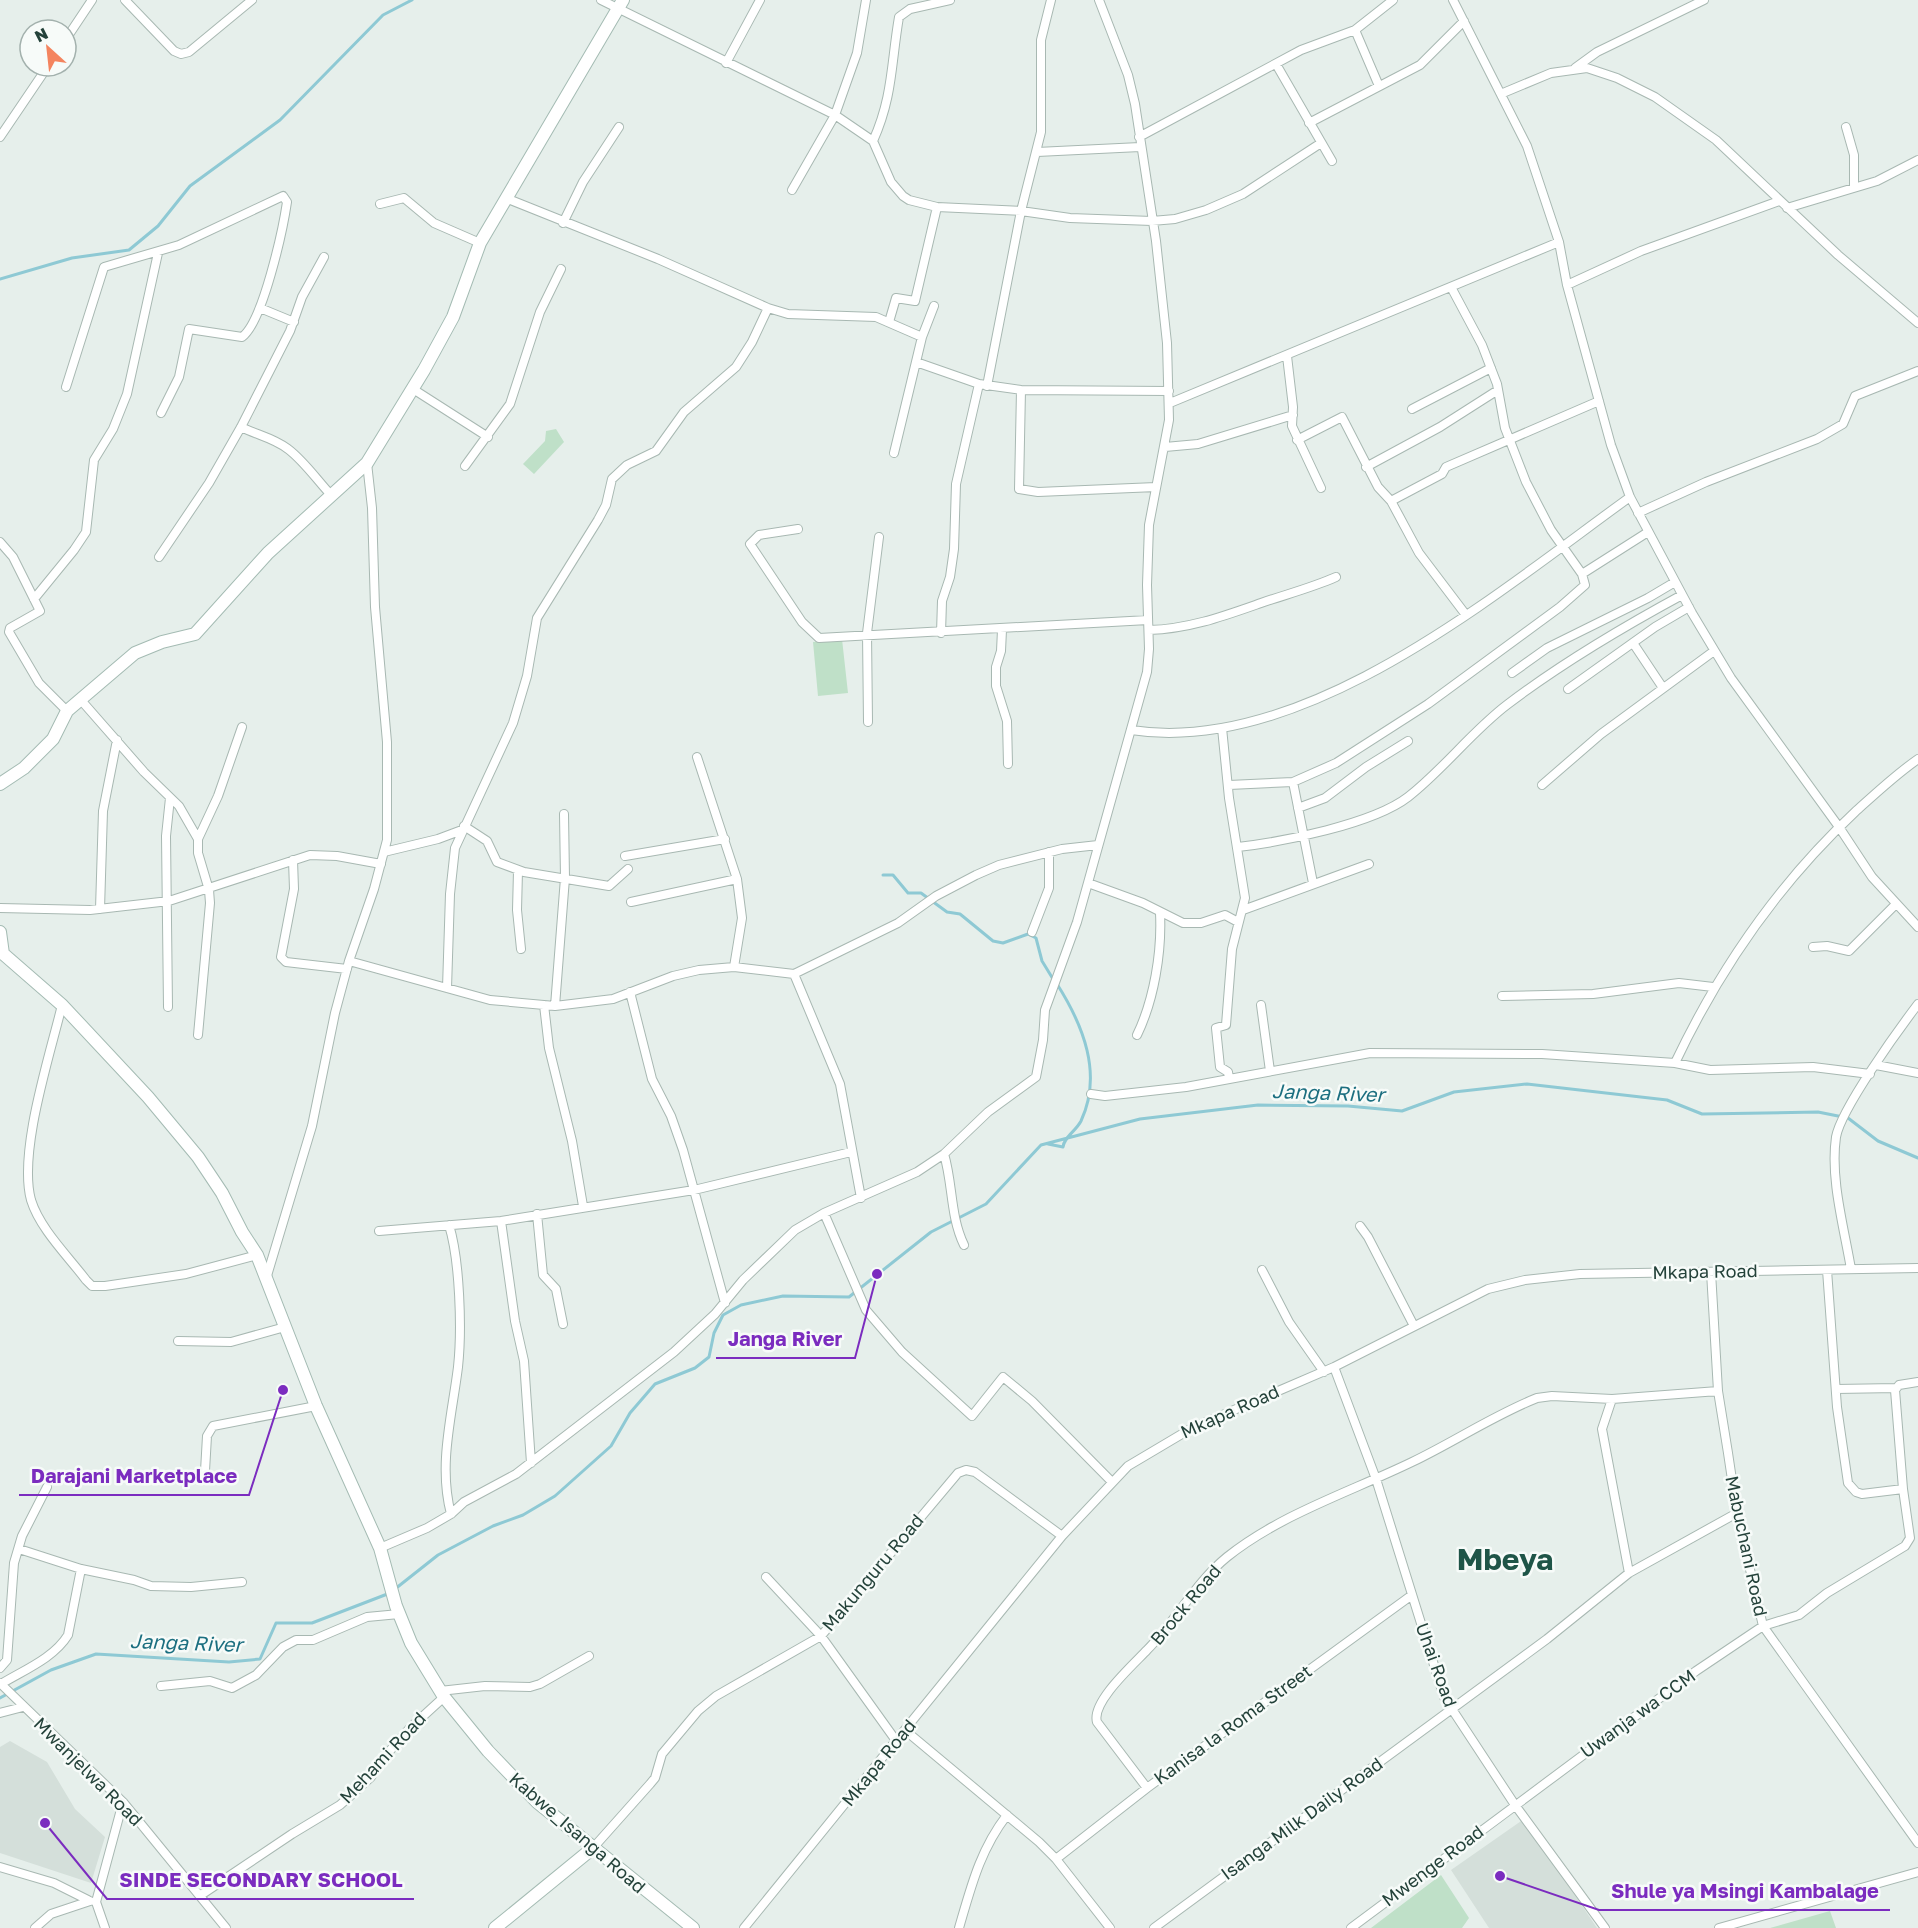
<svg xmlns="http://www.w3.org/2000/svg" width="1918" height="1928" viewBox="0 0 1918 1928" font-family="'Golos Text',sans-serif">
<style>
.built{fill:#d4dfda}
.green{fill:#bfe0c8}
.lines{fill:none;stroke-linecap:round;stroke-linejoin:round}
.stream{stroke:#8ec9d4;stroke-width:3}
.street-casing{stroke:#a8b8b2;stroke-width:10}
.secondary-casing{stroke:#a4bbb3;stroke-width:14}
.street{stroke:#fff;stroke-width:8}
.secondary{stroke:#fff;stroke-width:12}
.labels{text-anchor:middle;stroke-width:5;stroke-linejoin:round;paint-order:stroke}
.street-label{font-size:18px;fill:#24423a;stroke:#f7fbf9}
.water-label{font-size:20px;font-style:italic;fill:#1c6f80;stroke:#f7fbf9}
.town-label{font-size:30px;font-weight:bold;fill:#1f5548;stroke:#f7fbf9}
.leader{fill:none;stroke:#7b2cbf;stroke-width:2}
.callout-dot{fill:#7b2cbf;stroke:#f7fbf9;stroke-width:2}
.callout-label{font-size:20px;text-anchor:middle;font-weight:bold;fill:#7b2cbf;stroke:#f7fbf9;stroke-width:5;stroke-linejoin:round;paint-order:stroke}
</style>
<rect width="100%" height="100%" fill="#e6efeb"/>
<path class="built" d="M10,1741L47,1762L75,1809L105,1837L91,1883L0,1853V1747Z
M1524,1819L1597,1928H1489L1451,1870Z"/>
<path class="green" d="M556,429L564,442L534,474L523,464L545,441L546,431Z
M842,639L848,693L818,696L813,642Z
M1441,1875L1469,1918L1462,1928H1371Z
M1830,1911L1836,1928H1770Z"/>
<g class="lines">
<path class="stream" d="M0,279L72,258L129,250L158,226L190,186L280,120L383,15L412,0
M883,875H893L908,893H921L947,912L960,914L993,941L1003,943L1028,934L1036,938L1042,961L1053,979
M1048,1144L1063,1147C1064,1137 1076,1131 1081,1121C1103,1074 1083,1025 1057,984
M395,1589L438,1555L493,1526L523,1515L555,1496L611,1446L630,1413L655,1384L695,1368L709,1357L714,1333L723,1315L741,1305L783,1296L849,1297L931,1232L986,1204L1041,1145L1140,1119L1258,1105L1348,1106L1402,1111L1454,1092L1527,1084L1667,1100L1702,1114L1818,1112L1848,1118L1878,1141L1918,1158
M0,1698L51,1670L96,1654L229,1662L260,1659L276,1623H312L390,1593"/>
<g class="street-casing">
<path id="street" d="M125,0L174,51L181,54L189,52L252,0
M601,0L835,115L873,141L891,182L903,196L909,200L937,207L1021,211L1070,218L1152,221L1175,219L1206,210L1243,194L1321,143
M1453,0L1527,146L1559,242L1567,285L1611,445L1630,497L1692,613L1731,678L1839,827L1872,877L1918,927
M1355,30L1379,86
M66,39L92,0
M726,63L760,0
M1276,64L1332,161
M1575,68L1597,52L1704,0
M1503,93L1551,73L1587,68L1617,78L1655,97L1716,140L1838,255L1918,323
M1309,123L1420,65L1464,21
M1846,127L1854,155V187
M0,137L48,66
M1139,137L1301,50L1355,30L1393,0
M873,141C893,97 891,63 899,17L910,9L950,0
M1037,152L1140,147
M792,190L835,115L857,53L866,0
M508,199L658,259L768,308L788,314L876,317L922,337
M380,204L404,198L434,223L480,243
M1787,208L1877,181L1918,160
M563,223L583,182L619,127
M1567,285L1641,251L1779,201
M260,308L294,322
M889,322L896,298L915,301L937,207
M1287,356L1293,407L1292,426L1321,488
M916,362L979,384L1021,390L1169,391
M987,386L1021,211L1041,132V40L1051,0
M66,387L104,267L179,245L283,196L287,202C283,229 263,322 242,337L189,329L179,377L161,413
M413,389L488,437
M1021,390L1019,489L1038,492L1156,487
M1170,403L1559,242
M1412,409L1491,368
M241,427C257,435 274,438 288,449C304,461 317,480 331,495
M1297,440L1342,417L1378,487L1391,501L1419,553L1466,615
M1165,447L1198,444L1293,415
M894,453L922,337L934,306
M465,466L510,404L540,312L561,269
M1366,467L1440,427L1498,390
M1391,501L1442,474L1446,467L1599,401
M1638,513L1706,482L1817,439L1843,424L1855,396L1918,371
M798,529L759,535L750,544L802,622L819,638L1148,620
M0,542L13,557L40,611L10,628L9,632L39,683L67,711
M159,557L209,483L241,427L290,331L302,297L324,257
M1582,574L1648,532
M34,599L74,550L86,532L94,460L113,429L127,394L158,253
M1002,630L1001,651L996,667V686L1007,721L1008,764
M1149,630C1189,629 1224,616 1261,603C1287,594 1311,588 1336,577
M941,633L942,601L950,577L954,549L956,484L979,384
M1633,643L1663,688
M1512,673L1547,648L1648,598L1675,582
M1568,689L1655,627L1689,607
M80,699L144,772L179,806L198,839
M868,722L867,633L879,537
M1222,728L1229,798L1245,898L1232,949L1226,1025L1216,1028L1220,1067L1228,1072L1229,1078
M1131,730C1304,757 1498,592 1630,497
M697,757L737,879L742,918L734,967
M1293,782L1313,883
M1229,785L1293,782L1336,763L1428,704L1560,607L1585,585L1582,574L1551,530L1526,482L1505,428L1497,384L1482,345L1451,287
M1542,785L1601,734L1714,651
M1298,808L1325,798L1366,767L1408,741
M464,826L487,841L497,862L524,872L609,886L628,869
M1238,847C1282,842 1373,824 1408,797C1444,769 1472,731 1508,704C1562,663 1623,627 1682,595
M384,852L438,839L462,830
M625,856L725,839
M293,860L294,889L281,957L286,962L347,969
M518,871L517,910L521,949
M1088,883L1143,903L1183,923H1201L1225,915L1238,922
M631,902L737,879
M0,908L90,910L169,901L310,855L337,856L381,864
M100,909L103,811L117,740
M1243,910L1369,864
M1032,932L1049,888V852
M1813,947L1827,946L1849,951L1895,905
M349,961L490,1000L555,1006L613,999L673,976L699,970L734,967L794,974L898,923L936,896L976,875L999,865L1062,849L1098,845
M794,974L840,1084L861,1198
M447,988L450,894L455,848L513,723L527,676L537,618L598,520L606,505L612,479L627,465L656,451L684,412L736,367L752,342L768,308
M630,992L652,1079L671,1116L683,1150L725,1303
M1502,996L1593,994L1679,983L1713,987
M62,1005C50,1055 18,1152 31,1200C40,1229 68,1256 86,1280L92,1286H105L186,1274L257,1255
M544,1005L549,1048L572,1141L583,1206
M1261,1005L1270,1071
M555,1006L565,878L564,814
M168,1007L166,836L170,798
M198,1035L210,903L209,890L198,853V839L218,796L242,727
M1137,1035C1154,1000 1162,952 1160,913
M1675,1063C1720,968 1778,884 1855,812C1876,793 1895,775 1918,759
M1876,1065L1918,1073
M1091,1094L1105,1096L1186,1087L1370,1053L1542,1054L1675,1063L1710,1070L1813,1067L1870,1074
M944,1154C953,1184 950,1216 964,1245
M824,1213L866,1310L902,1352L972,1416L1003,1377L1032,1401L1112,1482
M537,1214L543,1275L556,1289L563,1324
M501,1221L515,1321L524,1361L531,1463
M449,1225C460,1261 462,1330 458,1367C452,1416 438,1465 451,1514
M1360,1226L1368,1237L1414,1326
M379,1231L501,1221L694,1190L851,1152
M1851,1269C1844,1227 1830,1179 1836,1137C1841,1109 1899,1029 1918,1004
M1262,1270L1289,1322L1324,1372
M1711,1272L1718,1391L1728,1453L1737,1513L1763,1626L1918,1843
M266,1279L312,1126L335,1013L349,961L374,889L387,840V742L375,607L372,508L367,463
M178,1341L231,1342L285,1327
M1334,1367L1376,1479L1444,1697L1515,1805L1605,1928
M1836,1389L1896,1388
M1612,1399L1602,1429L1629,1573
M205,1471L207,1436L213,1426L316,1406
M1903,1489L1895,1390L1899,1385L1918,1382
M380,1548L427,1528L451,1514L464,1502L516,1474L674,1352L715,1314L743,1280L795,1230L824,1213L917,1172L944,1154L988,1112L1036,1077L1043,1040L1045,1010L1077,922L1147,672L1149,649L1147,585L1149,525L1169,420L1167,343L1156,241L1135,104L1128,75L1099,0
M19,1549L81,1569L134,1580L151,1586L191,1587L242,1582
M766,1577L821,1636L897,1742
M0,1668L7,1660L14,1563L22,1536L47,1487
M0,1683L123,1802L226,1928
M1,1684C24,1670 54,1658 68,1635L81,1569
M161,1686L210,1681L232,1688L256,1675L283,1647L296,1640H313L367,1617L399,1614
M440,1691L485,1686L530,1687L540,1684L589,1656
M0,1713L23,1707
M906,1731L1039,1842L1056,1859L1110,1928
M1147,1788L1097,1722C1091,1702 1134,1664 1147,1650C1176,1621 1195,1583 1227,1557C1281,1514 1350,1492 1412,1462C1454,1442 1494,1415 1537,1398L1552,1396L1612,1399L1718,1391
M593,1848L650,1784L655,1778L662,1754L698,1711L716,1696L821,1636L958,1473L966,1470L975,1472L1062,1536
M1056,1859L1147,1788L1412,1595
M0,1867L54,1883L88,1900
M201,1895L292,1834L340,1805L371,1777L387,1754L409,1729L444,1697
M96,1902L123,1802
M96,1902L105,1928
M35,1928L51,1914L90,1901
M744,1928L1062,1536L1128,1466L1192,1428L1334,1367L1488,1289L1525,1280L1580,1274L1918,1268
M959,1928C971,1887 980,1850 1007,1815
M1154,1928L1547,1639L1629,1573L1737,1513
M1351,1928L1696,1671L1763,1626L1799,1615L1827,1593L1905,1546L1910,1538L1903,1489L1862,1494L1856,1492L1848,1483L1837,1407L1827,1270
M1719,1928L1918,1872"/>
</g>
<g class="secondary-casing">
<path id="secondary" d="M0,784L24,768L53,739L67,711L135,653L162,642L195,634L268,553L367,463L424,370L453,317L480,243L623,0
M0,932L3,954
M0,951L62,1005L148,1097L198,1157L222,1193L242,1232L257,1255L316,1406L380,1548L396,1606L411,1643L444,1697L488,1751L537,1802L693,1928
M495,1928L593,1848"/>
</g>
<use href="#street" class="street"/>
<use href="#secondary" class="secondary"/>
</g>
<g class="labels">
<g class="street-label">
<text transform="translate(1705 1272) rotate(-1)" y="6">Mkapa Road</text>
<text transform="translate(1230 1412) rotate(-24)" y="6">Mkapa Road</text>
<text transform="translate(1746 1546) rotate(78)" y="6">Mabuchani Road</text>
<text transform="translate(873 1573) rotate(-50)" y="6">Makunguru Road</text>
<text transform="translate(1186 1605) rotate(-50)" y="6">Brock Road</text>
<text transform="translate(1436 1665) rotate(70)" y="6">Uhai Road</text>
<text transform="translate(1638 1714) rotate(-36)" y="6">Uwanja wa CCM</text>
<text transform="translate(1233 1725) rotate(-36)" y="6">Kanisa la Roma Street</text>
<text transform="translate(383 1758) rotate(-47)" y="6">Mehami Road</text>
<text transform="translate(879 1763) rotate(-51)" y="6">Mkapa Road</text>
<text transform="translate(88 1772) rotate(45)" y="6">Mwanjelwa Road</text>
<text transform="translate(1302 1819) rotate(-36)" y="6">Isanga Milk Daily Road</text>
<text transform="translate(577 1833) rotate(41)" y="6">Kabwe_Isanga Road</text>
<text transform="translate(1433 1866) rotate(-37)" y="6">Mwenge Road</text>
</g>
<g class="water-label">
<text transform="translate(1328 1093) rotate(2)" y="7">Janga River</text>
<text transform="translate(186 1643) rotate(2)" y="7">Janga River</text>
</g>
<g class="town-label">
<text x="1505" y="1570">Mbeya</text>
</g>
</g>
<path class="leader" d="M877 1274L855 1358H716M283 1390L249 1495H19M45 1823L107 1899H414M1500 1876L1599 1910H1890"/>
<g class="callout-dot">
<circle cx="877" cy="1274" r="6"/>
<circle cx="283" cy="1390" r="6"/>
<circle cx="45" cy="1823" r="6"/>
<circle cx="1500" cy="1876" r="6"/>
</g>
<g class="callout-label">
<text x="785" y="1346">Janga River</text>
<text x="134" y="1483">Darajani Marketplace</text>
<text x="261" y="1887">SINDE SECONDARY SCHOOL</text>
<text x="1745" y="1898">Shule ya Msingi Kambalage</text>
</g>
<g transform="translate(48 48) rotate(333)"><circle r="28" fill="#f7fbf9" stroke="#a3b1ad" stroke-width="1.5"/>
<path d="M0-4.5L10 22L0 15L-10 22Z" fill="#f4845f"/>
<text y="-9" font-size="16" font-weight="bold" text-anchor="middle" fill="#24423a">N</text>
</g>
</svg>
